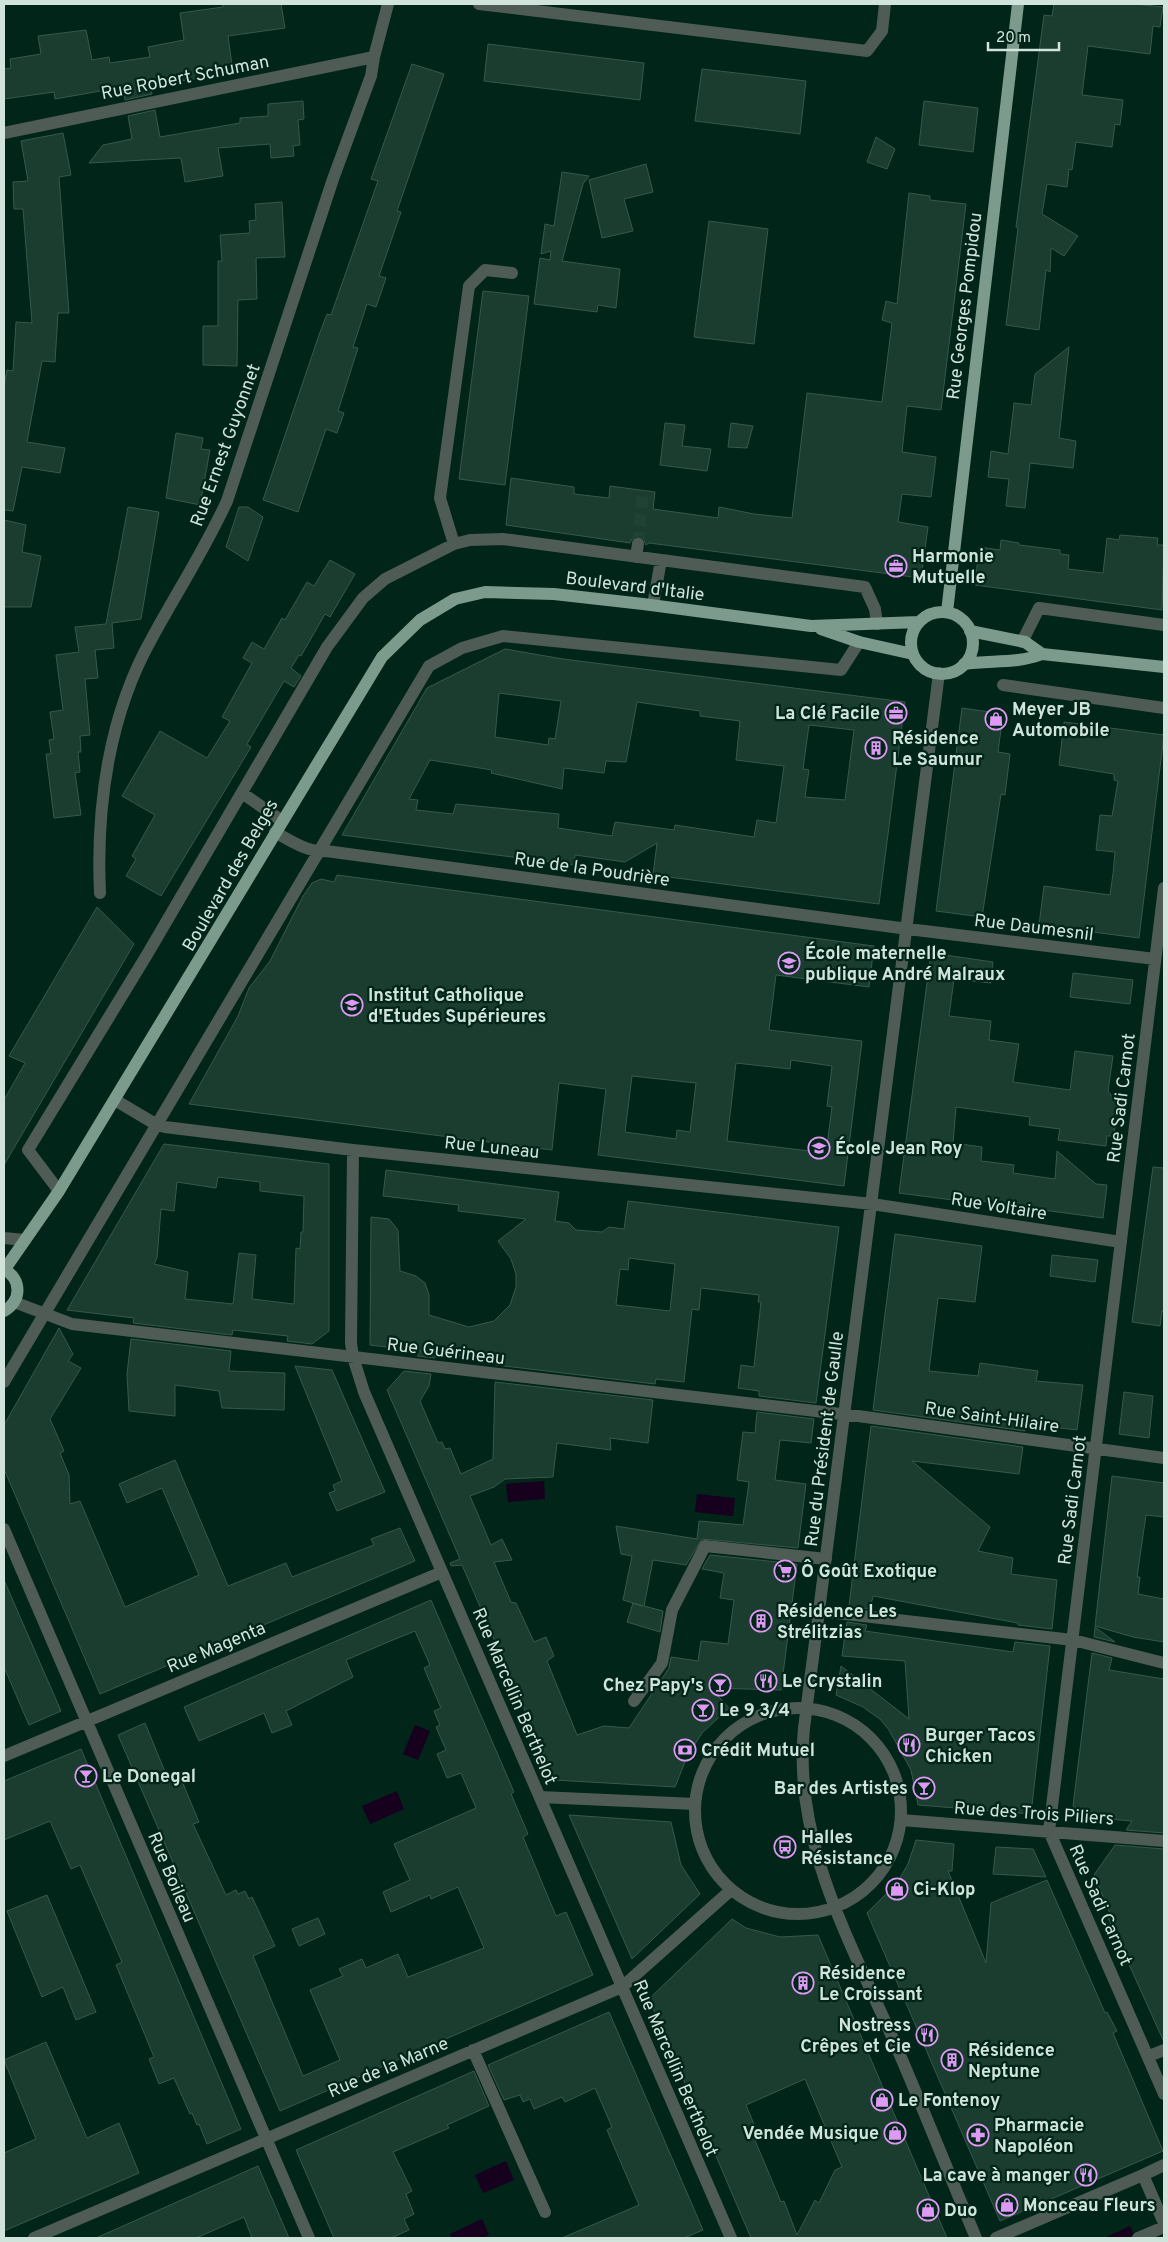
<svg xmlns="http://www.w3.org/2000/svg" width="1168" height="2242" viewBox="0 0 1168 2242" font-family="Overpass,sans-serif">
<style>
.water{fill:#16001e}
.building{fill:#1a3d2f;stroke:#36594a;fill-rule:evenodd}
.lines{fill:none;stroke-linecap:round;stroke-linejoin:round}
.minor-tunnel{stroke:#204236;stroke-width:12;stroke-dasharray:12 6;stroke-linecap:butt}
.minor{stroke:#4e5c55;stroke-width:12}
.major{stroke:#7c9b8c;stroke-width:12}
.labels{text-anchor:middle;stroke-width:4.5;stroke-linejoin:round;paint-order:stroke}
.street-label{font-size:18px;fill:#d1e4db;stroke:#012519}
.poi-label{font-size:18px;font-weight:bold;fill:#d1e4db;stroke:#012519;text-anchor:start}
</style>
<rect width="100%" height="100%" fill="#012519"/>
<path class="water" d="M544,1481L545,1499L508,1502L506,1484Z
M697,1494L735,1498L733,1516L695,1512Z
M415,1725L430,1731L418,1760L403,1754Z
M397,1791L404,1809L370,1824L362,1806Z
M506,2161L514,2180L483,2193L475,2175Z
M482,2219L489,2235L483,2238H452L450,2234Z
M1130,2226L1134,2235L1128,2238H1104Z"/>
<path class="building" d="M223,4H281L285,28L228,36L233,73L154,85L155,88L151,89L152,94L125,100L123,87L55,99L54,92L4,99V69L11,68L10,59L41,54L38,36L86,30L92,60L109,57L110,63L150,57L148,47L184,40L180,13L223,7Z
M1054,4H1135L1163,7L1160,27L1153,26L1150,54L1088,46L1082,95L1123,100L1120,125L1115,124L1112,147L1076,142L1072,170L1069,169L1067,187L1047,184L1042,214L1078,236L1064,256L1051,248L1050,272L1046,270L1039,330L1006,325L1018,228L1016,227L1044,15L1052,16Z
M488,44L644,63L640,100L484,81Z
M412,64L444,74L397,211L401,212L379,276L386,278L376,307L367,304L353,347L358,348L338,411L344,413L337,433L326,429L298,512L263,500L319,335L327,314L331,315L378,181L371,179Z
M702,69L806,81L800,134L695,121Z
M303,101L304,119L298,120L300,145L293,146L294,156L271,158L270,144L218,148L223,176L185,182L181,158L89,163L103,145L132,139L128,116L155,110L160,137L240,123V118L268,116V104Z
M924,101L978,108L973,152L919,145Z
M63,133L71,175L59,177L69,313H58L55,362L42,361L27,442L65,448L60,473L22,467L13,511L4,510V386L7,370L13,371L16,322L32,323L23,209H14L13,182L28,181L21,141Z
M876,137L895,149L887,169L867,162Z
M646,164L653,192L624,199L633,231L602,238L589,180Z
M562,172L589,176L583,184L562,261L620,269L616,308L598,305L597,312L534,304L540,258L550,260L551,251L541,254L545,224L554,226Z
M909,193L930,196V200L966,204L941,410L907,406L902,452L936,457L931,497L902,494L898,522L928,527L921,578L649,543L646,545L643,538L639,536L632,539L630,543L506,525L511,478L574,487V494L609,498L610,486L655,492L653,509L718,518L719,507L754,514L792,518L807,393L882,402L892,323L882,320L886,301L897,304Z
M282,202L285,257L256,258L257,299L238,300L237,366L203,365V326H218V261H222L220,235L250,233L249,221L256,220L255,204Z
M709,221L768,229L754,344L694,337Z
M483,291L529,296L505,485L459,479Z
M1069,347L1059,438L1076,441L1073,468L1030,463L1025,508L1006,506L1009,479L988,477L991,451L1008,454L1014,403L1031,405L1035,374Z
M665,423L685,425L682,446L711,449L707,471L660,465Z
M731,423L753,426L747,448L728,447Z
M176,433L203,438L201,449L210,450L200,505L166,498Z
M128,507L159,512L141,619L112,623L114,648L95,650L98,678L85,679L90,735L80,736L81,752H78L80,772L75,773L81,815L54,818L46,754H51L49,740L54,739L50,712L63,710L56,655L79,652L75,627L106,624Z
M239,507H248L263,517L248,561L226,547Z
M4,520L26,525L22,552L41,556L31,607H4Z
M1120,535L1158,538L1157,545H1164L1162,610L975,585L979,547L1000,550L1001,540L1019,543V545L1060,550V554L1069,555L1068,569L1103,573L1107,538L1119,540Z
M330,560L355,574L330,617L325,614L301,656L299,655L291,668L301,676L294,687L284,681L247,744L251,747L161,896L126,876L136,859L132,856L155,815L122,796L160,731L207,758L230,721L222,717L252,663L243,658L252,642L264,649L282,618L285,620L307,582L314,586Z
M505,649L563,659L905,702L879,904L653,875L657,843L625,862L575,855L574,865L342,835L427,688ZM499,693L561,701L555,739L549,738L548,745L495,737ZM637,702L700,711V716L740,721L736,760L784,766L776,823L757,820L754,837L675,825L674,830L615,822L612,836L558,828L559,814L456,804L453,814L416,810L418,800L409,799L430,760L492,770L491,773L562,789L564,768L604,773L606,761L626,762ZM809,725L854,730L845,800L805,797L809,770L803,769Z
M962,708L1003,714L998,752L1010,754L1005,795L1001,794L982,917L936,911Z
M1064,722L1164,735L1139,938L1039,925L1044,886L1110,895L1113,874L1115,852L1096,850L1100,815L1112,816L1118,781L1114,780V774L1059,765Z
M337,875L874,946L869,987L776,975L769,1030L862,1041L844,1186L598,1155L606,1089L559,1083L552,1150L189,1104L238,1016L249,988L270,961L303,896L312,883L321,879L334,882ZM791,1060L832,1066L827,1106L832,1107L826,1153L727,1141L736,1063L790,1069ZM632,1076L696,1083L690,1132L677,1130L676,1139L625,1132Z
M97,907L134,944L4,1165V1100L25,1063L9,1056Z
M931,953L993,962L991,983L954,979L949,1016L991,1021L989,1040L1019,1044L1013,1082L1070,1090L1075,1051L1113,1056L1108,1091L1117,1104L1114,1136H1107L1106,1146L1058,1140L1060,1129L1029,1125L1030,1117L956,1107L953,1143L982,1147L981,1161L1014,1165L1013,1173L1055,1179L1057,1151L1096,1184L1107,1185L1103,1218L998,1204V1202L953,1200L899,1193Z
M1073,973L1133,980L1130,1004L1070,997Z
M164,1144L329,1164V1331L312,1344L287,1341L288,1336L233,1330L232,1335L133,1323L134,1318L67,1310ZM218,1177L260,1182V1191L304,1196L303,1232H301L300,1249L296,1248L294,1304L252,1299L256,1255L239,1253L233,1304L185,1299L188,1272L154,1264L157,1258L161,1209L174,1211L177,1182L216,1188Z
M1153,1167L1164,1168V1312L1162,1311L1160,1326L1132,1322Z
M386,1170L559,1192L555,1221L569,1223L576,1230L602,1232L609,1227L624,1229L628,1201L839,1227L816,1403L759,1396V1391L738,1388L741,1365L754,1367L761,1302H758L759,1295L701,1288L699,1310L692,1309L684,1382L656,1379L655,1384L496,1365V1360L436,1353L435,1358L417,1356L421,1351L370,1345L371,1217L389,1219L398,1230L400,1271L416,1276L425,1283L429,1295V1315L469,1327L494,1321L510,1305L516,1287V1274L511,1259L498,1241L526,1219L458,1211L459,1205L383,1196ZM629,1258L675,1264L670,1311L616,1305L620,1269L628,1270Z
M895,1234L982,1246L975,1302L938,1298L929,1371L978,1376L980,1363L1038,1371L1036,1381L1083,1385L1077,1430L1026,1424L1025,1431L873,1410Z
M1052,1255L1098,1260L1095,1282L1050,1276Z
M59,1328L73,1354L68,1361L81,1368L50,1419L64,1451L60,1453L69,1475L70,1504L80,1501L125,1607L199,1575L162,1488L127,1503L119,1484L175,1460L228,1586L286,1563L292,1577L374,1545L371,1539L400,1528L415,1561L100,1694L4,1469V1425Z
M131,1339L231,1351L229,1371L285,1373L284,1410L222,1408L219,1391L175,1385V1416L129,1411L127,1374Z
M295,1366L332,1370L385,1492L337,1511L329,1493L335,1491L333,1485L342,1481Z
M404,1371L431,1374L429,1386L420,1401L438,1443L442,1442L445,1449L450,1448L461,1474L493,1459L495,1382L653,1400L648,1443L610,1438L611,1450L557,1443L553,1477L505,1479L494,1487L470,1496L491,1545L502,1539L512,1560L494,1562L511,1602L516,1603L534,1642L546,1637L554,1656L547,1661L577,1735L604,1726L629,1728L669,1668L671,1657L698,1661L701,1641L728,1644L734,1600L720,1598L724,1573L702,1569L710,1555L797,1564L781,1690L711,1688L729,1708L702,1733L687,1757L675,1787L555,1780L462,1565L451,1566L450,1563L460,1559L387,1390Z
M1124,1392L1153,1396L1149,1438L1119,1434Z
M757,1412L814,1419L811,1443L780,1440L775,1480L806,1484L798,1548L702,1539L686,1565L653,1560L644,1606L663,1611L660,1632L627,1622L633,1603L643,1606L623,1600L632,1556L621,1554L616,1526L697,1539L699,1521L743,1525L749,1482L737,1480L743,1432L755,1433Z
M871,1426L1023,1447L1019,1474L912,1461L990,1527L978,1551L1013,1558L1011,1574L1057,1580L1052,1629L1018,1625V1623L873,1596L870,1609L849,1606Z
M1112,1476L1164,1483V1517L1146,1515L1137,1577H1140L1138,1594L1164,1599V1642L1133,1637L1095,1626Z
M4,1580L61,1711L29,1725L4,1667Z
M431,1600L514,1792L511,1794L528,1834L523,1837L556,1916L566,1912L593,1975L280,2111L118,1735L145,1723L168,1779L179,1774L199,1822L193,1824L226,1895L236,1890L238,1894L245,1891L249,1899L252,1897L275,1946L253,1956L303,2076L340,2060L310,1990L343,1976L339,1969L362,1959L366,1968L398,1954L408,1977L484,1948L458,1887L431,1899L430,1895L391,1912L383,1892L410,1880L394,1844L476,1808L461,1773L447,1778L437,1754L446,1750L436,1727L440,1725L434,1711L441,1708L424,1668L430,1665L415,1631L388,1642L346,1660L353,1677L286,1711L292,1725L272,1733L264,1713L199,1741L184,1707Z
M847,1622L867,1625L865,1631L1013,1652L1015,1642L1050,1646L1031,1814L918,1805L911,1770L889,1730L881,1720L863,1707L836,1695L841,1666L909,1719L905,1661L842,1656Z
M1095,1627L1115,1642L1094,1637Z
M1092,1653L1112,1658L1109,1670L1164,1679V1833L1126,1830L1132,1821L1097,1818L1091,1811L1082,1817L1073,1806Z
M81,1749L241,2129L207,2144L199,2124L197,2125L192,2113L190,2114L174,2078L159,2084L149,2059L154,2057L116,1965L122,1962L80,1865L71,1869L50,1821L4,1840V1781Z
M569,1815L671,1822L681,1865L700,1894L632,1959Z
M916,1840L954,1844L952,1871H948L986,1963L991,1903L1047,1880L1105,2013L1107,2012L1117,2031L1113,2033L1163,2151L1000,2221L867,1913L897,1883L908,1864Z
M1115,1845L1164,1849V2042L1108,1918L1111,1916L1094,1875Z
M996,1847L1033,1849L1046,1877L993,1874Z
M47,1895L96,2012L76,2020L63,1987L42,1997L7,1911Z
M318,1918L325,1934L299,1946L292,1929Z
M732,1919L746,1928L780,1937L818,1935L947,2238H751L649,1999ZM805,2079L842,2167L835,2170L819,2203L815,2200L797,2235L784,2201L781,2202L754,2138L759,2136L746,2105Z
M609,2012L703,2230L684,2238H562L639,2205L607,2130L612,2127L595,2088L565,2102L562,2097L534,2109L530,2099L523,2102L520,2095L504,2100L488,2065Z
M46,2042L87,2138L119,2123L139,2173L4,2231V2153L36,2139L4,2060Z
M474,2071L489,2106L447,2125L449,2128L393,2152L412,2191L406,2194L414,2214L404,2219L409,2230L391,2238H334L296,2150Z
M258,2166L289,2238H252L244,2217L196,2238H96Z"/>
<g class="lines">
<path class="minor-tunnel" d="M638,544L643,490"/>
<path class="minor" d="M479,4L867,51L882,31L885,4
M4,133L374,57
M454,544L440,498L469,286L485,270L512,273
M636,557L638,544
M653,605L661,560
M1022,642L1039,608L1164,625
M939,673L804,1728C793,1841 849,1939 893,2039C922,2105 948,2172 976,2238
M1003,685L1164,708
M242,793L282,821
M275,832C289,840 309,853 326,851L908,929L1155,959
M1164,888L1049,1831L1164,2094
M100,893C96,806 109,714 152,638C177,592 205,549 227,501L333,179L371,76L374,57L388,4
M115,1100L157,1125L165,1127L353,1150L872,1204L1121,1242
M353,1150L351,1343L353,1357L364,1392L731,2238
M59,1191L28,1150L148,953L327,647L363,598L385,579L454,544L470,540L503,539L865,587L875,609L877,624
M4,1238L25,1240
M14,1302L72,1324L858,1416L1164,1458
M4,1382L429,666L462,648L503,636L841,670L859,642
M4,1529L309,2238
M819,1611L1073,1640L1164,1663
M634,1701L662,1663L672,1610L705,1546L826,1559
M695 1811a103 103 0 1 1 206 0a103 103 0 1 1-206 0Z
M4,1756L442,1572
M540,1797L695,1804
M901,1820L1164,1841
M473,2050L545,2212
M1149,2056L1164,2050
M1143,2175L1164,2165
M34,2238L622,1987L731,1890
M996,2238L1143,2175L1164,2223
M1138,2238L1164,2227"/>
<path class="major" d="M947,612L1018,4
M911 643a31 31 0 1 1 62 0a31 31 0 1 1-62 0Z
M821,629L859,642L913,654
M970,631L1025,642L1042,654L1164,667
M964,664C991,660 1017,664 1042,654
M4,1269C22,1279 22,1301 4,1311
M5,1269L59,1191L382,657L420,620L455,599L485,592L554,594L643,604L811,626L919,622"/>
</g>
<defs>
<g id="office-ring" transform="scale(1.125)"><circle r="9.5" fill="#012519" stroke="#dd99f3" stroke-width="1.5"/><path d="M-6-3h4V-5.5h4V-3h4V5H-6ZM-1-4.5V-3h2v-1.5ZM-6 0V1H6V0Z" fill="#dd99f3"/></g>
<g id="shop-ring" transform="scale(1.125)"><circle r="9.5" fill="#012519" stroke="#dd99f3" stroke-width="1.5"/><path d="M-5-2.5h2.3a2.7 3.5 0 0 1 5.4 0H5L5.5 6h-11ZM-1.5-2.5h3a1.5 2.3 0 0 0-3 0Z" fill="#dd99f3"/></g>
<g id="building-ring" transform="scale(1.125)"><circle r="9.5" fill="#012519" stroke="#dd99f3" stroke-width="1.5"/><path d="M-4-6H4V6H1V3H-1V6H-4ZM-2.5-4.3h1.7v1.8h-1.7ZM.8-4.3h1.7v1.8H.8ZM-2.5-1h1.7V.8h-1.7ZM.8-1h1.7V.8H.8Z" fill="#dd99f3"/></g>
<g id="school-ring" transform="scale(1.125)"><circle r="9.5" fill="#012519" stroke="#dd99f3" stroke-width="1.5"/><path d="M0-5L7-2L0 1L-7-2ZM-4 1L0 2.5L4 1V4Q0 6-4 4Z" fill="#dd99f3"/></g>
<g id="university-ring" transform="scale(1.125)"><circle r="9.5" fill="#012519" stroke="#dd99f3" stroke-width="1.5"/><path d="M0-5L7-2L0 1L-7-2ZM-4 1L0 2.5L4 1V4Q0 6-4 4Z" fill="#dd99f3"/></g>
<g id="supermarket-ring" transform="scale(1.125)"><circle r="9.5" fill="#012519" stroke="#dd99f3" stroke-width="1.5"/><path d="M-6-5.5h2.5l.6 2H6L4.5 2H-2.5L-4.4-4H-6ZM-1.5 3.2a1.3 1.3 0 1 0 .1 0ZM3 3.2a1.3 1.3 0 1 0 .1 0Z" fill="#dd99f3"/></g>
<g id="restaurant-ring" transform="scale(1.125)"><circle r="9.5" fill="#012519" stroke="#dd99f3" stroke-width="1.5"/><path d="M-5-6h1v4h1v-4h1v4h1v-4h1v5L-1.5 .5V6h-2V.5L-5-1ZM5-6V6H3V1.5H1.5Q1.5-4 5-6Z" fill="#dd99f3"/></g>
<g id="bar-ring" transform="scale(1.125)"><circle r="9.5" fill="#012519" stroke="#dd99f3" stroke-width="1.5"/><path d="M-6-5H6L.8 .8V4.5H3.5V6h-7V4.5H-.8V.8Z" fill="#dd99f3"/></g>
<g id="bank-ring" transform="scale(1.125)"><circle r="9.5" fill="#012519" stroke="#dd99f3" stroke-width="1.5"/><path d="M-6-4H6V4H-6ZM0-2.3a2.3 2.3 0 1 0 0 4.6a2.3 2.3 0 1 0 0-4.6Z" fill="#dd99f3"/></g>
<g id="bus-ring" transform="scale(1.125)"><circle r="9.5" fill="#012519" stroke="#dd99f3" stroke-width="1.5"/><path d="M-5-6H5V4H4V6H2V4H-2V6H-4V4H-5ZM-3.5-4V0h7V-4ZM-3.5 1.2v1.5H-2V1.2ZM2 1.2v1.5H3.5V1.2Z" fill="#dd99f3"/></g>
<g id="pharmacy-ring" transform="scale(1.125)"><circle r="9.5" fill="#012519" stroke="#dd99f3" stroke-width="1.5"/><path d="M-2-6h4v4h4v4h-4v4h-4v-4h-4v-4h4Z" fill="#dd99f3"/></g>
</defs>
<g fill-rule="evenodd">
<use href="#office-ring" x="896" y="566"/>
<use href="#office-ring" x="896" y="713"/>
<use href="#shop-ring" x="996" y="719"/>
<use href="#building-ring" x="876" y="748"/>
<use href="#school-ring" x="789" y="963"/>
<use href="#university-ring" x="352" y="1005"/>
<use href="#school-ring" x="819" y="1148"/>
<use href="#supermarket-ring" x="785" y="1571"/>
<use href="#building-ring" x="761" y="1621"/>
<use href="#restaurant-ring" x="766" y="1681"/>
<use href="#bar-ring" x="720" y="1685"/>
<use href="#bar-ring" x="703" y="1710"/>
<use href="#restaurant-ring" x="909" y="1745"/>
<use href="#bank-ring" x="685" y="1750"/>
<use href="#bar-ring" x="86" y="1776"/>
<use href="#bar-ring" x="924" y="1788"/>
<use href="#bus-ring" x="785" y="1847"/>
<use href="#shop-ring" x="897" y="1889"/>
<use href="#building-ring" x="803" y="1983"/>
<use href="#restaurant-ring" x="927" y="2035"/>
<use href="#building-ring" x="952" y="2060"/>
<use href="#shop-ring" x="882" y="2100"/>
<use href="#shop-ring" x="895" y="2133"/>
<use href="#pharmacy-ring" x="978" y="2135"/>
<use href="#restaurant-ring" x="1086" y="2175"/>
<use href="#shop-ring" x="1007" y="2205"/>
<use href="#shop-ring" x="928" y="2210"/>
</g>
<g class="labels">
<g class="street-label">
<text transform="translate(185 77) rotate(-11)" y="6">Rue Robert Schuman</text>
<text transform="translate(964 306) rotate(-83)" y="6">Rue Georges Pompidou</text>
<text transform="translate(225 445) rotate(-70)" y="6">Rue Ernest Guyonnet</text>
<text transform="translate(635 586) rotate(7)" y="6">Boulevard d'Italie</text>
<text transform="translate(592 869) rotate(8)" y="6">Rue de la Poudrière</text>
<text transform="translate(230 875) rotate(-60)" y="6">Boulevard des Belges</text>
<text transform="translate(1034 927) rotate(7)" y="6">Rue Daumesnil</text>
<text transform="translate(1121 1098) rotate(-83)" y="6">Rue Sadi Carnot</text>
<text transform="translate(492 1147) rotate(6)" y="6">Rue Luneau</text>
<text transform="translate(999 1206) rotate(9)" y="6">Rue Voltaire</text>
<text transform="translate(446 1351) rotate(7)" y="6">Rue Guérineau</text>
<text transform="translate(992 1417) rotate(8)" y="6">Rue Saint-Hilaire</text>
<text transform="translate(824 1439) rotate(-83)" y="6">Rue du Président de Gaulle</text>
<text transform="translate(1072 1500) rotate(-83)" y="6">Rue Sadi Carnot</text>
<text transform="translate(216 1647) rotate(-23)" y="6">Rue Magenta</text>
<text transform="translate(515 1696) rotate(67)" y="6">Rue Marcellin Berthelot</text>
<text transform="translate(1034 1813) rotate(4)" y="6">Rue des Trois Piliers</text>
<text transform="translate(172 1877) rotate(67)" y="6">Rue Boileau</text>
<text transform="translate(1101 1905) rotate(66)" y="6">Rue Sadi Carnot</text>
<text transform="translate(388 2067) rotate(-23)" y="6">Rue de la Marne</text>
<text transform="translate(676 2068) rotate(67)" y="6">Rue Marcellin Berthelot</text>
</g>
<g class="poi-label">
<text x="912" y="562">Harmonie<tspan x="912" dy="21">Mutuelle</tspan></text>
<text x="1012" y="715">Meyer JB<tspan x="1012" dy="21">Automobile</tspan></text>
<text x="880" y="719" text-anchor="end">La Clé Facile</text>
<text x="892" y="744">Résidence<tspan x="892" dy="21">Le Saumur</tspan></text>
<text x="805" y="959">École maternelle<tspan x="805" dy="21">publique André Malraux</tspan></text>
<text x="368" y="1001">Institut Catholique<tspan x="368" dy="21">d'Etudes Supérieures</tspan></text>
<text x="835" y="1154">École Jean Roy</text>
<text x="801" y="1577">Ô Goût Exotique</text>
<text x="777" y="1617">Résidence Les<tspan x="777" dy="21">Strélitzias</tspan></text>
<text x="782" y="1687">Le Crystalin</text>
<text x="704" y="1691" text-anchor="end">Chez Papy's</text>
<text x="719" y="1716">Le 9 3/4</text>
<text x="925" y="1741">Burger Tacos<tspan x="925" dy="21">Chicken</tspan></text>
<text x="701" y="1756">Crédit Mutuel</text>
<text x="102" y="1782">Le Donegal</text>
<text x="908" y="1794" text-anchor="end">Bar des Artistes</text>
<text x="801" y="1843">Halles<tspan x="801" dy="21">Résistance</tspan></text>
<text x="913" y="1895">Ci-Klop</text>
<text x="819" y="1979">Résidence<tspan x="819" dy="21">Le Croissant</tspan></text>
<text x="911" y="2031" text-anchor="end">Nostress<tspan x="911" dy="21">Crêpes et Cie</tspan></text>
<text x="968" y="2056">Résidence<tspan x="968" dy="21">Neptune</tspan></text>
<text x="898" y="2106">Le Fontenoy</text>
<text x="994" y="2131">Pharmacie<tspan x="994" dy="21">Napoléon</tspan></text>
<text x="879" y="2139" text-anchor="end">Vendée Musique</text>
<text x="1070" y="2181" text-anchor="end">La cave à manger</text>
<text x="1023" y="2211">Monceau Fleurs</text>
<text x="944" y="2216">Duo</text>
</g>
</g>
<rect width="1168" height="2242" fill="none" stroke="#d1e4db" stroke-width="10"/>
<path d="M988 42v8h71v-8" fill="none" stroke="#d1e4db" stroke-width="2.5"/>
<text x="996" y="42" font-size="15" fill="#d1e4db" stroke="#012519" stroke-width="4" paint-order="stroke">20 m</text>
</svg>
